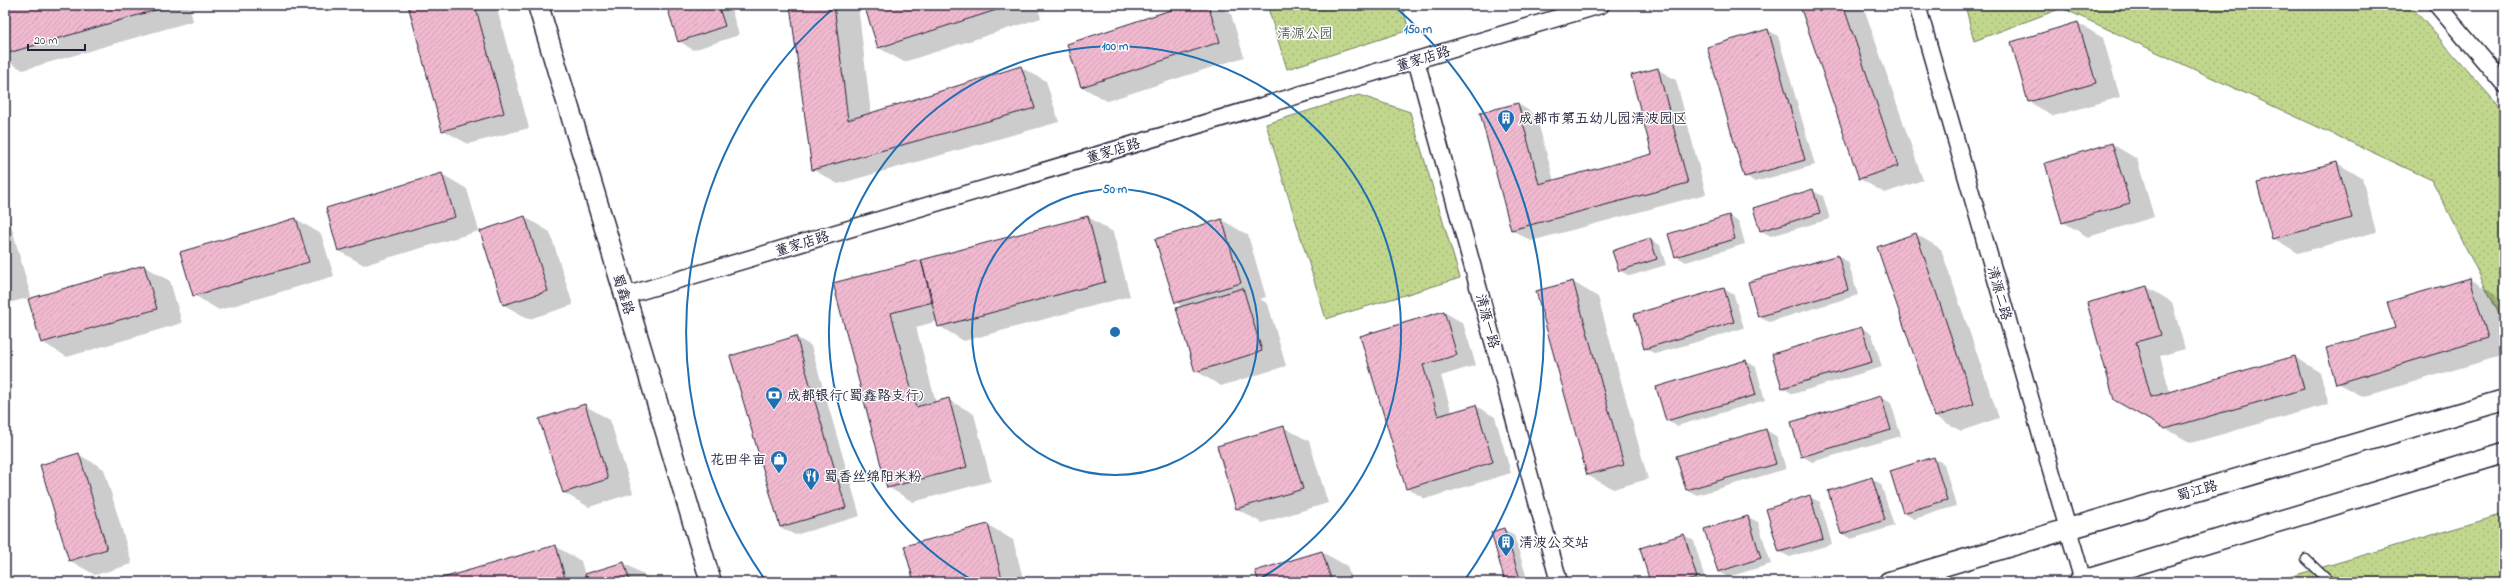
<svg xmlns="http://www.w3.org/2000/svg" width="2509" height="587" viewBox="0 0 2509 587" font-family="'Indie Flower','LXGW WenKai TC',sans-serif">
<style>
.park{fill:url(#park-dots);stroke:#727c64}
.shadow{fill:#0003}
.building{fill:url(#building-hatch);stroke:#22223b}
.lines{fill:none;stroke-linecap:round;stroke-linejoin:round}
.service-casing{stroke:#22223b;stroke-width:11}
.minor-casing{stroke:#22223b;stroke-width:19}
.tertiary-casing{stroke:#22223b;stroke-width:23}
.service{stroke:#fff;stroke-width:8}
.minor{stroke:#fff;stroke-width:16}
.tertiary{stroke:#fff;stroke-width:20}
.ring{fill:none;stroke:#1f6fb2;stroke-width:2}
.labels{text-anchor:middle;stroke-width:3;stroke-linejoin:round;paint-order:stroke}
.park-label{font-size:14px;fill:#525854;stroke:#fff}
.street-label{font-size:14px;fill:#22223b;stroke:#fff}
.poi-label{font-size:14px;fill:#22223b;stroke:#fff;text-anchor:start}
.centre{fill:#1f6fb2;stroke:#fff;stroke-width:2}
.ring-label{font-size:12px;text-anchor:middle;font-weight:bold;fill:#1f6fb2;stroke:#fff;stroke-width:3;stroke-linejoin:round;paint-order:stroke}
</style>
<defs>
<pattern id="park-dots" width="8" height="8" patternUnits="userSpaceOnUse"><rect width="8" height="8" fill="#c1d78d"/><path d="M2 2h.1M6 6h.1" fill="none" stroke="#a6b87b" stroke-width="1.8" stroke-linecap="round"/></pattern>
<pattern id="building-hatch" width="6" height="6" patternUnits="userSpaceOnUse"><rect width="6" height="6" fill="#f1b9cf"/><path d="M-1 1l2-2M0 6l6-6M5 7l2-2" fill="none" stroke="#ce9fb3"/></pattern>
</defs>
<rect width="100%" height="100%" fill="#fff"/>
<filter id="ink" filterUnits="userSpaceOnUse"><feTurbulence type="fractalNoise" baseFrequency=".025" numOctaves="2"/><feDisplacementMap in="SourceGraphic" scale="8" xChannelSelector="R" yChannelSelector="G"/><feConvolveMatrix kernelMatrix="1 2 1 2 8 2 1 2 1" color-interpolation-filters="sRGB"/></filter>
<g filter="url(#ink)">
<path class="park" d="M1267,5H1402L1409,30L1287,69Z
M1965,5H2410L2504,112V324L2432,180L2062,8L1974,41Z
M1359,95L1410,112L1460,278L1326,319L1266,124Z
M2504,514V582H2272Z"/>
<path class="shadow" d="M5,5H189L193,21L23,70L5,60Z
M409,5H496L529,128L468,144L443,130Z
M688,5H730L739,35L693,50L679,41Z
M791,5H858L871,114L1020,67L1046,81L1059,122L838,184L812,169Z
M865,5H1037L1041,18L904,62L879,48Z
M1189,5H1215L1231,14L1244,57L1107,101L1082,87L1068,44Z
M1815,5H1854L1865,11L1923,180L1885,193L1860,179Z
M2078,23L2103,38L2120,97L2054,116L2029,102Z
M1768,30L1778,36L1815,165L1755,182L1745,176Z
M1657,69L1676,80L1706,194L1531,241L1512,230L1481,114L1518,104L1536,115L1554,181L1653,155Z
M2112,144L2137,159L2154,217L2088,237L2063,222Z
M2337,163L2362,178L2376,232L2298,253L2273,238Z
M442,174L467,189L479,231L364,265L339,251L327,209Z
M1813,191L1823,196L1830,219L1771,236L1761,231Z
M5,203L31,297L5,304Z
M1729,216L1739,222L1745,244L1686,262L1676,256Z
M525,217L550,232L573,305L529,319L504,305L481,231Z
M1088,217L1113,232L1130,296L964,341L939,326L938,321L916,327L936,403L949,400L974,414L991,481L913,502L888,487L835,284Z
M296,219L321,234L334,276L219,310L194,295Z
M1222,220L1248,235L1266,297L1260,299L1268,304L1286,366L1221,386L1196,371L1183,307L1176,302Z
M1916,234L1941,249L1999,418L1961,431L1936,417Z
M1650,239L1660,245L1666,265L1630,276L1620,271L1614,251Z
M1838,256L1848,262L1858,295L1769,322L1759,316Z
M144,266L170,281L182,323L67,357L42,342L30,300Z
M2470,279L2495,293L2504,324V355L2363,397L2337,383L2396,328Z
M1573,282L1598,297L1648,479L1613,489L1587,475Z
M2147,287L2172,302L2185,349L2160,356L2170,392L2295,357L2320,372L2329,404L2191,443L2115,399Z
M1724,289L1734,295L1744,328L1655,354L1645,348Z
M1444,312L1463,323L1476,365L1441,376L1452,413L1476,406L1495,417L1511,473L1425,499L1407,488L1361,337Z
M1862,328L1872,334L1882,367L1793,394L1783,388Z
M796,337L811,346L860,516L795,535L780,527Z
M1746,361L1756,367L1765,400L1677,426L1667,421Z
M1881,397L1891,403L1901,436L1812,462L1802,456Z
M584,405L610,420L633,493L589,507L564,493Z
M5,422L9,437L5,438Z
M1283,427L1309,441L1328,503L1262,523L1237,509Z
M1766,430L1776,436L1786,469L1697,495L1687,490Z
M78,454L104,469L132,564L95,575L69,560Z
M1934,458L1944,464L1956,506L1914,519L1904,513L1891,471Z
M1871,478L1881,484L1894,526L1851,539L1841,533Z
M1810,497L1820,502L1832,544L1790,557L1780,552Z
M1748,517L1758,522L1771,564L1728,577L1718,572L1706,530Z
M988,525L1013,540L1024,582H915Z
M1504,529L1514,535L1528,582H1506Z
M1684,535L1694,541L1706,582H1651Z
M555,546L581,561L585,575L624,563L649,578L650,582H441Z
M1322,552L1347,566L1352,582H1260Z"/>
<path class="building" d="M5,5H168L169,6L5,54Z
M408,5H475L504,113L442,131Z
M685,5H718L725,26L678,42L668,10Z
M790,5H834L848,120L1021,66L1035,108L812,170Z
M864,5H1012L878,48Z
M1186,5H1208L1220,42L1081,87L1067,44Z
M1812,5H1843L1898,166L1859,179L1801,9Z
M2078,22L2096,83L2028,102L2011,42Z
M1768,29L1805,160L1744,177L1707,47Z
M1658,68L1688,183L1511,230L1480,113L1518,103L1539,184L1652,154L1631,75Z
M2112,143L2130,203L2062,223L2045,163Z
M2337,162L2352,218L2272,239L2257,183Z
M442,173L455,217L338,251L326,208Z
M1813,189L1820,213L1760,231L1753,208Z
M1729,215L1735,239L1675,257L1668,234Z
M525,216L548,291L503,305L480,231Z
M1088,216L1105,282L938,327L921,260Z
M296,218L309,262L193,296L180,252Z
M1222,219L1241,283L1175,303L1155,239Z
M1916,233L1974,404L1935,417L1877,247Z
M1650,238L1657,259L1619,271L1612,251Z
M1838,255L1848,290L1758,317L1748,282Z
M921,260L933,302L891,313L916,407L949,398L967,467L887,488L833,283Z
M144,265L157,309L41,343L28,299Z
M2470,278L2488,338L2336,384L2326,348L2395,328L2387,302Z
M1573,281L1624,465L1587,475L1536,291Z
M2147,286L2161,335L2136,342L2151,397L2295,356L2304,389L2165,429L2114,400L2087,303Z
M1243,288L1262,351L1195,372L1176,308Z
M1724,288L1734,322L1644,349L1634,314Z
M1444,311L1457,355L1423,365L1438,416L1476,405L1493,462L1406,489L1360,336Z
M1862,327L1872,362L1782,388L1772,354Z
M796,336L846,508L780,527L730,356Z
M1746,360L1756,395L1666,421L1656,387Z
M1881,396L1891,430L1801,457L1791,422Z
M585,404L608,479L563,493L539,419Z
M1284,426L1303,489L1236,509L1217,446Z
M1766,429L1776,464L1686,490L1676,456Z
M79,453L107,549L69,561L40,465Z
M1934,457L1947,500L1903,513L1890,471Z
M1872,477L1885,520L1841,534L1828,491Z
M1810,495L1823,539L1779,552L1766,509Z
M1748,516L1761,558L1718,572L1704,529Z
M988,524L1003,582H914L904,546Z
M1504,528L1521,582H1505L1491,532Z
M1684,534L1697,578L1683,582H1650L1640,548Z
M556,545L566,582H440L439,579Z
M1322,551L1332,582H1259L1255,571Z
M624,562L630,582H587L585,574Z"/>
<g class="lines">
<g class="service-casing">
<path id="service" d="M2306,559L2330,582"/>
</g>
<g class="minor-casing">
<path id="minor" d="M1917,5L2083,581
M2437,5L2504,84
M1416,60L1559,582
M624,296L1601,5"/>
</g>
<g class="tertiary-casing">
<path id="tertiary" d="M538,5L711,582
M1889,582L2504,400
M2079,582L2504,453"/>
</g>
<use href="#service" class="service"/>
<use href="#minor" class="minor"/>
<use href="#tertiary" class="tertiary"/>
</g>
</g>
<g class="ring">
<circle cx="1115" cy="332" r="143"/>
<path d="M974 581A286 286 0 1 1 1256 581"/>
<path d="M766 581A429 429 0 0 1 836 6M1394 6A429 429 0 0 1 1464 581"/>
</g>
<defs>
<g id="building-pin" transform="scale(0.9)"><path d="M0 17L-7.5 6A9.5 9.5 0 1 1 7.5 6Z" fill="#1f6fb2" stroke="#fff"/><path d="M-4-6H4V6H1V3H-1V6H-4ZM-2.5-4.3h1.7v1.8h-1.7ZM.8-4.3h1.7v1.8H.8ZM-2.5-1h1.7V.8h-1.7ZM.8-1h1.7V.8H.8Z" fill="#fff"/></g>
<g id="bank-pin" transform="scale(0.9)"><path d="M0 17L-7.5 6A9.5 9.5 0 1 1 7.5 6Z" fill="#1f6fb2" stroke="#fff"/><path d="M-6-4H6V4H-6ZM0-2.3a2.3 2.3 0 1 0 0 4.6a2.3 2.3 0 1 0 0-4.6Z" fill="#fff"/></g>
<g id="shop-pin" transform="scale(0.9)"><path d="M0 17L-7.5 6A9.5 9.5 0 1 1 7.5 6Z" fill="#1f6fb2" stroke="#fff"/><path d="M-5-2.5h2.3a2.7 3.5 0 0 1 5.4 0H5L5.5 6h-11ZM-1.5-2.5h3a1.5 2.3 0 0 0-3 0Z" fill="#fff"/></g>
<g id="restaurant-pin" transform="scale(0.9)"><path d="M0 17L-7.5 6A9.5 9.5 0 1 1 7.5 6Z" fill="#1f6fb2" stroke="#fff"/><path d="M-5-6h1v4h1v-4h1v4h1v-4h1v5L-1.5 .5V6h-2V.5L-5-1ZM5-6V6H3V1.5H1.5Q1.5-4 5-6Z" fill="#fff"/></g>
</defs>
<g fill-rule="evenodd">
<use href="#building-pin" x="1506" y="118"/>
<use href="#bank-pin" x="774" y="395"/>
<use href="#shop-pin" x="779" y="459"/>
<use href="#restaurant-pin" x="811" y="476"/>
<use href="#building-pin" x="1506" y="542"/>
</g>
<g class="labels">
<g class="park-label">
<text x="1305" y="38">清源公园</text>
</g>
<g class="street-label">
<text transform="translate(1423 58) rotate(-17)" y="5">董家店路</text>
<text transform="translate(1113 150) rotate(-17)" y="5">董家店路</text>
<text transform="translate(802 243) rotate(-17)" y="5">董家店路</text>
<text transform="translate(2000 293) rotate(74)" y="5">清源二路</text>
<text transform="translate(624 294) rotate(73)" y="5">蜀鑫路</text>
<text transform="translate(1488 321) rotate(75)" y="5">清源一路</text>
<text transform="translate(2197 490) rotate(-16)" y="5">蜀江路</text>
</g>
<g class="poi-label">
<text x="1519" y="123">成都市第五幼儿园清波园区</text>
<text x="787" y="400">成都银行(蜀鑫路支行)</text>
<text x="766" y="464" text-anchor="end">花田半亩</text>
<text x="824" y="481">蜀香丝绵阳米粉</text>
<text x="1519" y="547">清波公交站</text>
</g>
</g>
<circle cx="1115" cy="332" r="6" class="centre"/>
<g class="ring-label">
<text x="1418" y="33">150 m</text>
<text x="1115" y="50">100 m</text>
<text x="1115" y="193">50 m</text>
</g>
<rect width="2509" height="587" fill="none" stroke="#fff" stroke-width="20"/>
<rect x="10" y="10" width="2489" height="567" fill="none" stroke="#22223b" stroke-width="1.5" filter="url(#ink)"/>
<path d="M28 44v6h57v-6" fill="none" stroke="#22223b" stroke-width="2"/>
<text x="34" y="44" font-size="12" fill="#22223b" stroke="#ffffff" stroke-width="3" paint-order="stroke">20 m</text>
</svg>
